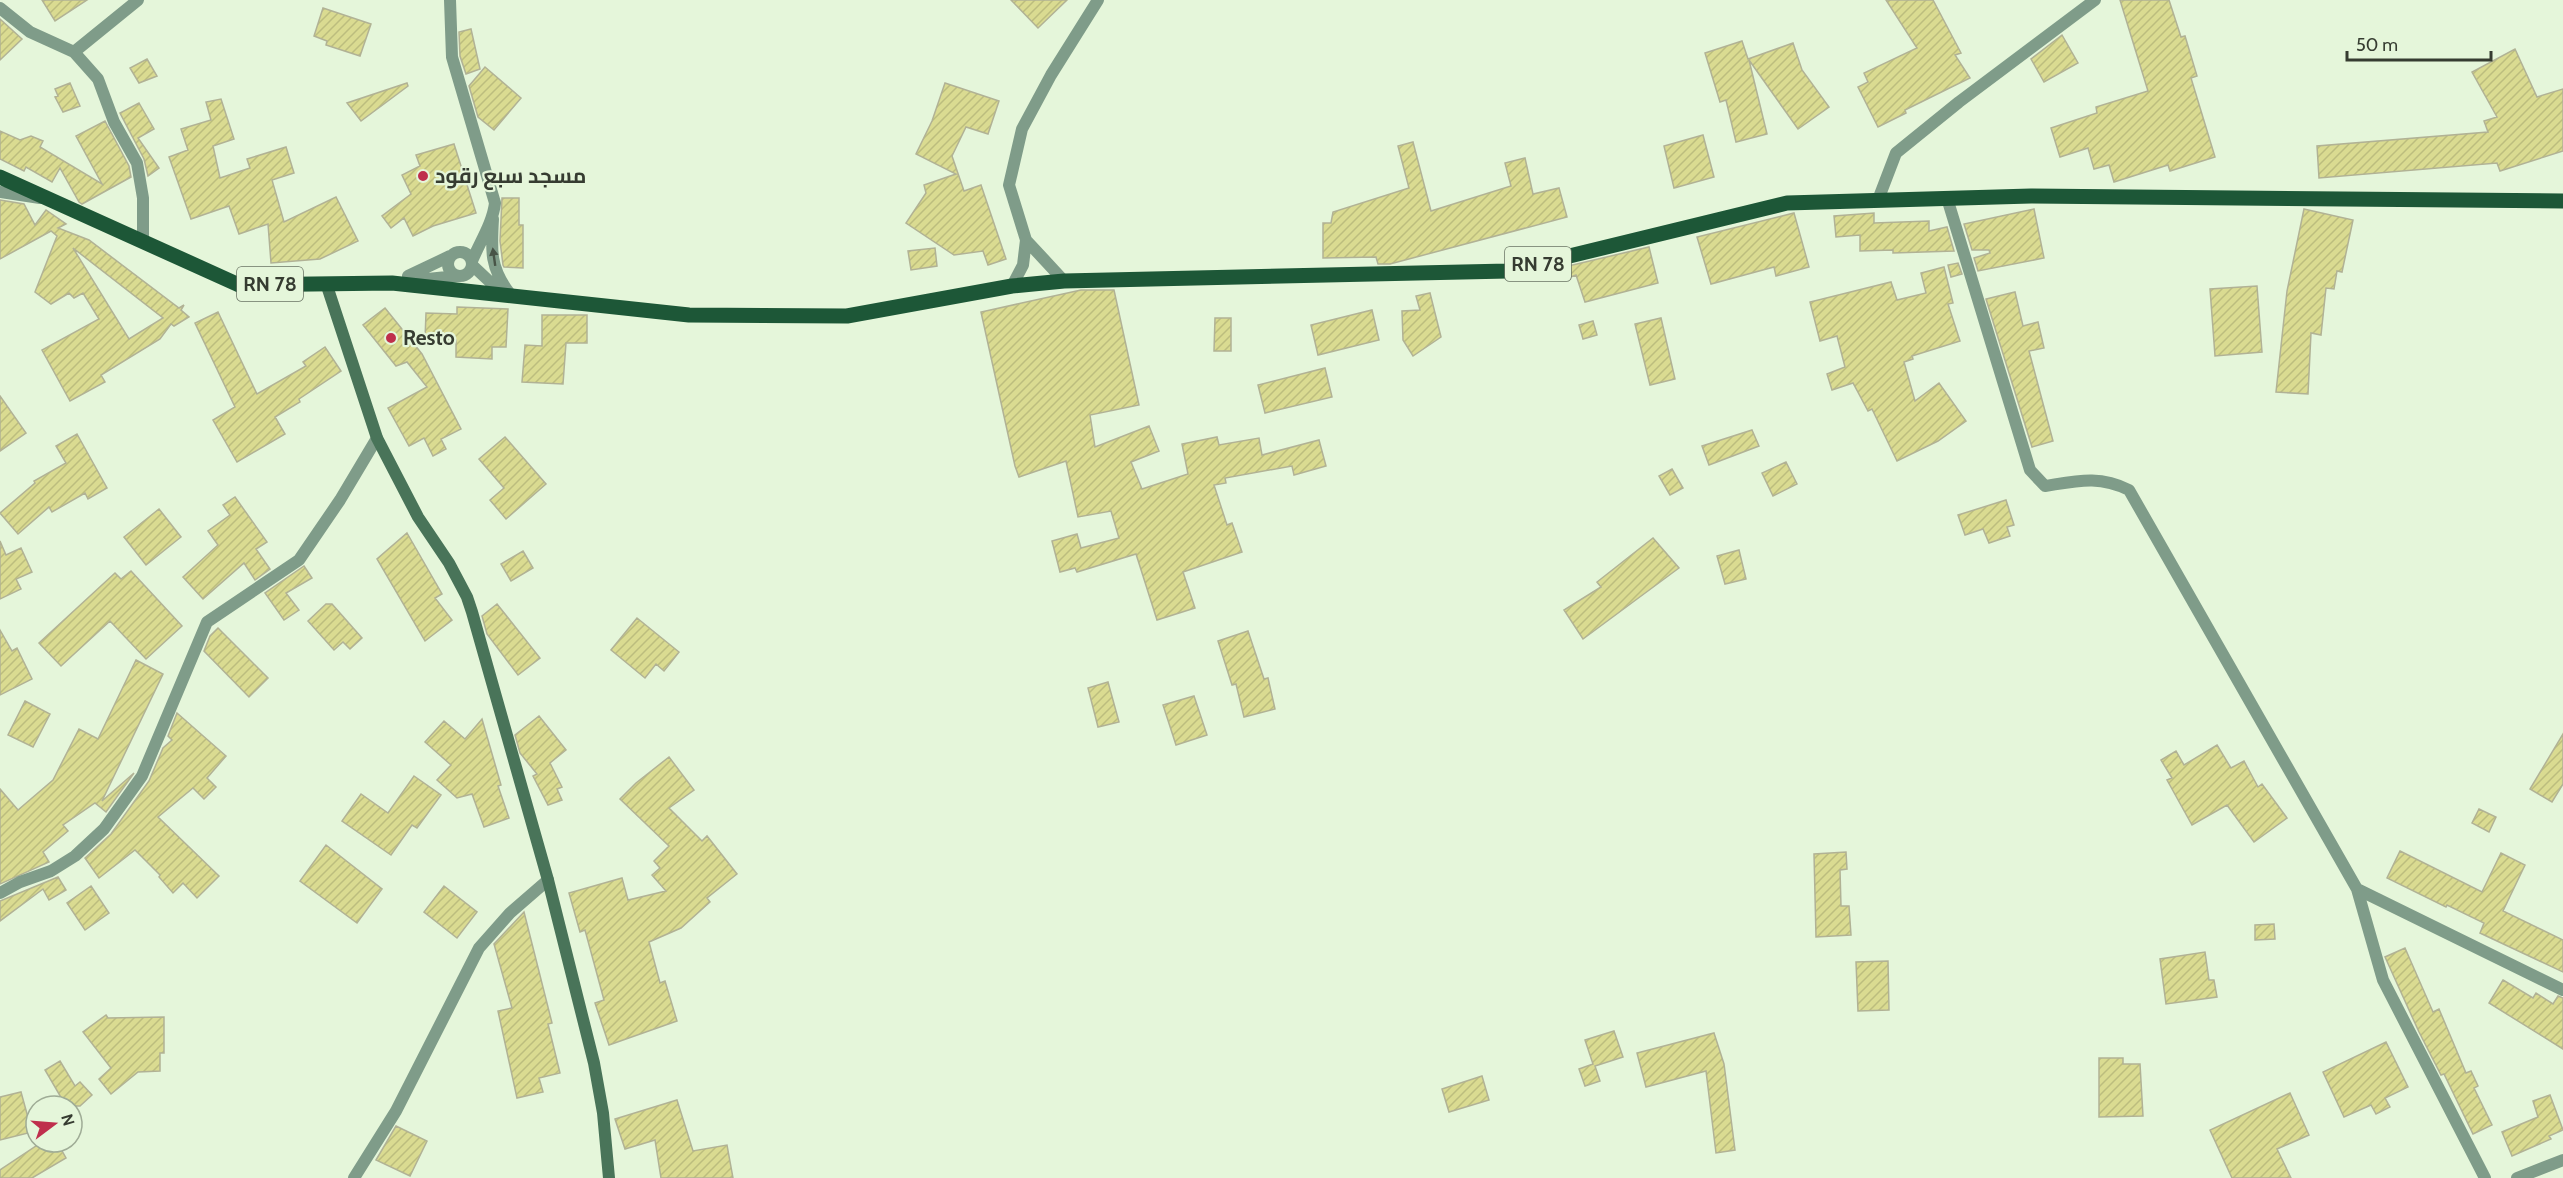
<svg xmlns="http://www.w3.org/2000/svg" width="2563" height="1178" viewBox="0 0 2563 1178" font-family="Cabin,Cairo,sans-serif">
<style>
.building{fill:url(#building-hatch);stroke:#b1b295;stroke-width:1.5;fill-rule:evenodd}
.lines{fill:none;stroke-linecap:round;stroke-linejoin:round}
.street{stroke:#7f9c89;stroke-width:12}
.secondary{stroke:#497459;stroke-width:12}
.primary{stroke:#1d5737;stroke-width:15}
.oneway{fill:#485447}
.poi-dot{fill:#bf2f4c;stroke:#e5f6da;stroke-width:2}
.labels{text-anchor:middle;stroke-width:4.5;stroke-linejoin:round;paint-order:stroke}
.shield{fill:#e5f6da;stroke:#6a7464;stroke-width:1.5}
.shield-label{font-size:20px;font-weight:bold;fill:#363c31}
.poi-label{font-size:21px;font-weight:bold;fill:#363c31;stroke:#e5f6da;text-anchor:start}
</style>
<defs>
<pattern id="building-hatch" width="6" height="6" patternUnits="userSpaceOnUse" patternTransform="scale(1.5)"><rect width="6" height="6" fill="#dadb91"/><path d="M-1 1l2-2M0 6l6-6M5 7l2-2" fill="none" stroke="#bcbd7e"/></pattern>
</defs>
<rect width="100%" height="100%" fill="#e5f6da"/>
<path class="building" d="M42,0H87L55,21Z
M1011,0H1067L1038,28Z
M1886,0H1933L1961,53L1955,55L1970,78L1905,110L1906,113L1878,127L1858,87L1868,82L1864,73L1917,48Z
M2120,0H2169L2181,37L2185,36L2197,76L2191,78L2215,157L2170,171L2168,165L2114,182L2109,165L2094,169L2088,148L2060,157L2051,128L2097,113L2096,107L2148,91Z
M323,8L371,24L360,56L326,45L327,41L314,36Z
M0,19L22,39L0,60Z
M471,29L480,69L466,74L460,56L459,32Z
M2062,35L2078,63L2044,82L2031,59Z
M1742,41L1748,59L1793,43L1802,70L1829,107L1798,129L1749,60L1767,134L1736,142L1726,100L1720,102L1705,53Z
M2515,49L2537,97L2563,89V151L2500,171L2497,163L2319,178L2317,146L2488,132L2484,121L2497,117L2472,72Z
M147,59L157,76L139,83L130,68Z
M485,67L521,98L494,130L478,117L469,86Z
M70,83L80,106L63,112L55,97L58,96L55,89Z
M407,83L408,86L361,121L347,103Z
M945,83L999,101L988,134L966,127L952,156L964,191L981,185L1006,259L988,265L983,251L954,255L906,223L926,193L924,185L956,174L916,154L932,121Z
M221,99L234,139L213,146L220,178L250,168L247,159L286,147L294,173L272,180L284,222L336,197L358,241L320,259L271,263L268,224L239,234L229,206L191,219L169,157L188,150L181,129L211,120L206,102Z
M139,103L154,129L138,138L159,168L148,176L144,159L120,113Z
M105,121L129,166L131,177L82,204L79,202L60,168L52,182L26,167L24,171L0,159V131L20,140L31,136L43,141L40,147L102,184L76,136Z
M1703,135L1714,177L1674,188L1664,146Z
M1413,142L1431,211L1511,186L1505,163L1525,158L1533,194L1559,188L1567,217L1390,264H1378L1376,257L1323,258V223H1331L1333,212L1409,188L1398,146Z
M454,144L476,213L433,226L413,236L404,218L391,228L382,216L411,194L402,175L420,166L416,155Z
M502,198H519V225H523V268L504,267L503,265L500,241Z
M0,200L24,204L35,225L46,210L66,224L58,228L89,240L179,308L184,305L181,310L189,317L174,326L171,324L160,339L101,375L105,382L70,401L42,350L99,319L83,293L74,298L69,293L51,304L35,292L57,236L51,231L0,259ZM73,248L163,318L129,339Z
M2034,209L2044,258L1978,271L1974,258L1990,253L1989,250H1972L1964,224Z
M2304,209L2353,220L2342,272L2337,271L2334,289L2326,288L2321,335L2311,333L2308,394L2276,392L2287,291Z
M1794,213L1809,267L1776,276L1774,267L1711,284L1697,237Z
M1874,213V223L1929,221V231L1947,227L1954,251L1893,253V250L1860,251V235L1836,237L1834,216Z
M1649,247L1658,283L1585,302L1576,275L1568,278L1564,267Z
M935,248L937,266L911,270L908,251Z
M1958,263L1962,274L1951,277L1948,265Z
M1944,267L1953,303L1948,304L1960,341L1912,356L1913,359L1904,362L1915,401L1939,383L1966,421L1938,441L1897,461L1872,409L1868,411L1853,383L1832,390L1827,374L1845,367L1837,336L1820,341L1810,302L1891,282L1897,300L1926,293L1921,273Z
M2257,286L2262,352L2215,356L2210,289Z
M1081,290H1114L1139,405L1090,415L1095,447L1149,426L1159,451L1131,462L1142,489L1188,474L1182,444L1217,437L1219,445L1259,438L1262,455L1319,440L1326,466L1294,475L1292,466L1225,478L1226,483L1214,485L1227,525L1232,523L1242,552L1183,572L1195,608L1157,620L1136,554L1077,572L1075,568L1060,572L1052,541L1077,534L1081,548L1119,538L1111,511L1078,517L1066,461L1019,477L1015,466L981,312Z
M2015,292L2023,326L2038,322L2044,348L2029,351L2053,441L2032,447L1986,299Z
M1430,293L1441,337L1413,356L1403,340L1402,311L1420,310L1416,296Z
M457,307L508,309L506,347H492V359L456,357V340L425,339L426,313L457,314Z
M385,308L422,354L461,429L441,439L446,449L433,456L424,438L409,446L388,408L427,387L407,362L396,366L363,325Z
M1372,310L1379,340L1318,355L1311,325Z
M218,312L257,394L306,366L303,362L325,347L341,371L299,399L300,402L275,417L285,434L237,462L213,420L235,407L195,323Z
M542,315H587V343H566L563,384L522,382L525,345L542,346Z
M1215,318H1231V351H1214Z
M1661,318L1675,379L1650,385L1635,324Z
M1593,321L1597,335L1583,339L1579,325Z
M1325,368L1332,397L1265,413L1258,385Z
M0,396L26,433L0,451Z
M1752,430L1759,446L1709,465L1702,446Z
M77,434L107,488L88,499L85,493L52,512L49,507L18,534L0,513L35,483L34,481L66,463L56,446Z
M505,437L546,484L506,519L490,500L504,488L479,459Z
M1786,462L1797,484L1773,496L1762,473Z
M1672,469L1683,488L1670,495L1659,476Z
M235,497L267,542L256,549L270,569L255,580L244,563L203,599L183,577L218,545L208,531L230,515L223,505Z
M2006,500L2014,525L2007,527L2010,536L1989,543L1983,529L1965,535L1958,515Z
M159,509L181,537L146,565L124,537Z
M407,533L442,594L435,598L452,620L425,641L377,559Z
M1653,538L1679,568L1583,639L1564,610L1601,587L1597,582Z
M0,541L6,555L21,548L32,572L16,579L21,589L0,599Z
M1739,550L1746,579L1725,584L1717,556Z
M523,551L533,568L511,581L501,564Z
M304,566L312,578L286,593L299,610L284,620L265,593Z
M131,571L182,626L146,659L110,621L61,666L39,643L115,573L121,579Z
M326,604H332L362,638L350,649L343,642L334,650L308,621Z
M497,604L540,658L518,675L487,634L482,616Z
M637,618L679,652L664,671L656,664L645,678L611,650Z
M218,628L268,678L249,697L204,651L210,636Z
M0,630L12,651L17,648L32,679L0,695Z
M1248,631L1264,679L1268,678L1275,709L1244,717L1236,684L1232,685L1218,641Z
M136,660L163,674L102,801L134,773L106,812L95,803L63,825L68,831L43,852L49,862L0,884V789L18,810L53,780L79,729L98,739Z
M1108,682L1119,722L1098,727L1088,688Z
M1194,696L1207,735L1176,745L1163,705Z
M25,701L50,714L33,747L8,735Z
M177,713L226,756L207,778L216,787L204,799L193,788L158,817L219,876L197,898L183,883L173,893L159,877L160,875L135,850L99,878L85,858L111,834L149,781L163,748L172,740L168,736Z
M539,716L566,750L550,763L562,787L557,789L562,800L548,805L533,776L537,774L520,753L515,735Z
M482,719L501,785L498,786L509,818L484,827L472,794L457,798L437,780L451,765L425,742L444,721L465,739Z
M2563,734V784L2552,802L2530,789Z
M2217,745L2231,768L2244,761L2258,787L2262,784L2287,818L2254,842L2227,805L2192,825L2167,780L2172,778L2161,760L2176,751L2184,765Z
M669,757L694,790L669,808L702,841L707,836L737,874L707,898L710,902L681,928L649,942L660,983L665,981L677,1021L609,1045L595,1003L604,1000L585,930L580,932L569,893L622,878L628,900L666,891L652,875L660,868L654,861L669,846L620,799L636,783Z
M414,776L441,795L417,828L412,825L391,855L342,821L361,794L388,813Z
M2479,809L2496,817L2489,832L2472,823Z
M326,845L382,889L357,923L300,881Z
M2400,851L2482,892L2501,853L2525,865L2503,911L2563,940V972L2480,933L2484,923L2447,905L2446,907L2387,878Z
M1846,852L1847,869L1840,870L1841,906H1849L1851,935L1816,937L1814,854Z
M58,877L66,890L49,900L43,889L0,921V901Z
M91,886L109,913L85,930L67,903Z
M444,886L477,912L457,938L424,912Z
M524,912L552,1023L548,1024L560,1073L539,1078L543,1092L517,1098L498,1011L512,1008L494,944Z
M2274,924L2275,939L2255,940V925Z
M2405,948L2433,1012L2439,1009L2466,1073L2471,1071L2478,1086L2474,1088L2492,1125L2473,1134L2444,1074L2441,1075L2419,1032L2385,957Z
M2205,952L2209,980H2214L2217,997L2166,1004L2160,959Z
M1888,961L1889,1010L1858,1011L1856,962Z
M2503,980L2533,998L2536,993L2553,1004L2558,996L2563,998V1049L2489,1003Z
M106,1015L108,1018L164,1017V1053H160V1071L138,1072L111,1094L99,1079L111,1068L83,1032Z
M1614,1031L1623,1057L1595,1066L1600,1081L1585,1086L1579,1069L1593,1064L1585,1040Z
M1714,1033L1724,1064L1735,1150L1716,1153L1706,1071L1646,1087L1637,1053Z
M2386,1042L2408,1087L2385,1098L2390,1107L2376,1114L2371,1105L2344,1117L2323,1072Z
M2099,1058H2123V1064H2140L2143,1116L2099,1117Z
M60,1061L75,1086L80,1082L92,1095L80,1106H66L45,1070Z
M1482,1076L1489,1100L1449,1112L1442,1089Z
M21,1092L32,1132L0,1140V1097Z
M2290,1093L2309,1135L2277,1149L2291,1178H2232L2210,1130Z
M2550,1095L2563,1130L2549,1136L2551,1139L2512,1156L2502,1132L2538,1117L2533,1101Z
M677,1100L693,1151L727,1145L733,1178H661L655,1140L625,1149L615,1119Z
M396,1126L427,1141L410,1176L376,1160Z
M42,1142H57L66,1158L32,1178H0V1170Z"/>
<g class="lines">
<path class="street" d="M450,0L452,57L495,203C493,222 480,242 472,261
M0,8L30,32L74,52L98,79L114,122L137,163L143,198V241
M74,52L138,0
M0,192L40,198
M1947,198L2030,470L2045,486C2077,481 2099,475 2129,490L2357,889L2563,990
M1878,200L1896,153L1959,102L2095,0
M493,219C491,251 490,268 510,294
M448 264a12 12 0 1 1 24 0a12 12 0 1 1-24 0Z
M472,265L489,281L504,290
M408,276L450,256
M408,281L457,276
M1064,281L1026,240L1009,185L1022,129L1051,75L1098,0
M1012,286L1023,265L1026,240
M2357,889L2383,980L2485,1178
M0,893L20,882L51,871L75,856L104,829L142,776L207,622L299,560L340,500L377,438
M354,1178L396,1111L479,948L510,913L548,880
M2517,1178L2563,1160"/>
<path class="secondary" d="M326,283L377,438L418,517L449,563L467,597L472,612L548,880L594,1063L603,1113L609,1178"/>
<path class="primary" d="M0,177L239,285L392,283L689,315L847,316L1012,286L1064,281L1508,271L1787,203L2031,196L2563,201"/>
</g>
<defs><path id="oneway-solid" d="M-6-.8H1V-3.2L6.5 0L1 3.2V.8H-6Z" transform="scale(1.5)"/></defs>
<use class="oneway" href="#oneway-solid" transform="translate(494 257) rotate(-98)"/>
<g class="poi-dot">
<circle cx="423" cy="176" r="6"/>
<circle cx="391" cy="338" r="6"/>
</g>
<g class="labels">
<g class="shield">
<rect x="1505" y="247" width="66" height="34" rx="4.5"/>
<rect x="237" y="267" width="66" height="34" rx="4.5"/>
</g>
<g class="shield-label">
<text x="1538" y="271">RN 78</text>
<text x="270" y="291">RN 78</text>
</g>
<g class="poi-label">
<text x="435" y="183">مسجد سبع رقود</text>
<text x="403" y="345">Resto</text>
</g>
</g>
<g transform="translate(54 1124) rotate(74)"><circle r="28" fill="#e5f6da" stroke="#9fac96" stroke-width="1.5"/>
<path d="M0-4.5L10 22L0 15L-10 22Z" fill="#bf2f4c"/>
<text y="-9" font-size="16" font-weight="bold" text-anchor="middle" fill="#363c31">N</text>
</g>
<path d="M2347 51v9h144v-9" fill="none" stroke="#363c31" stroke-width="3"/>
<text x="2356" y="51" font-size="18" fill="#363c31" stroke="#e5f6da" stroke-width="4.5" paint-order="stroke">50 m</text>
</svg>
